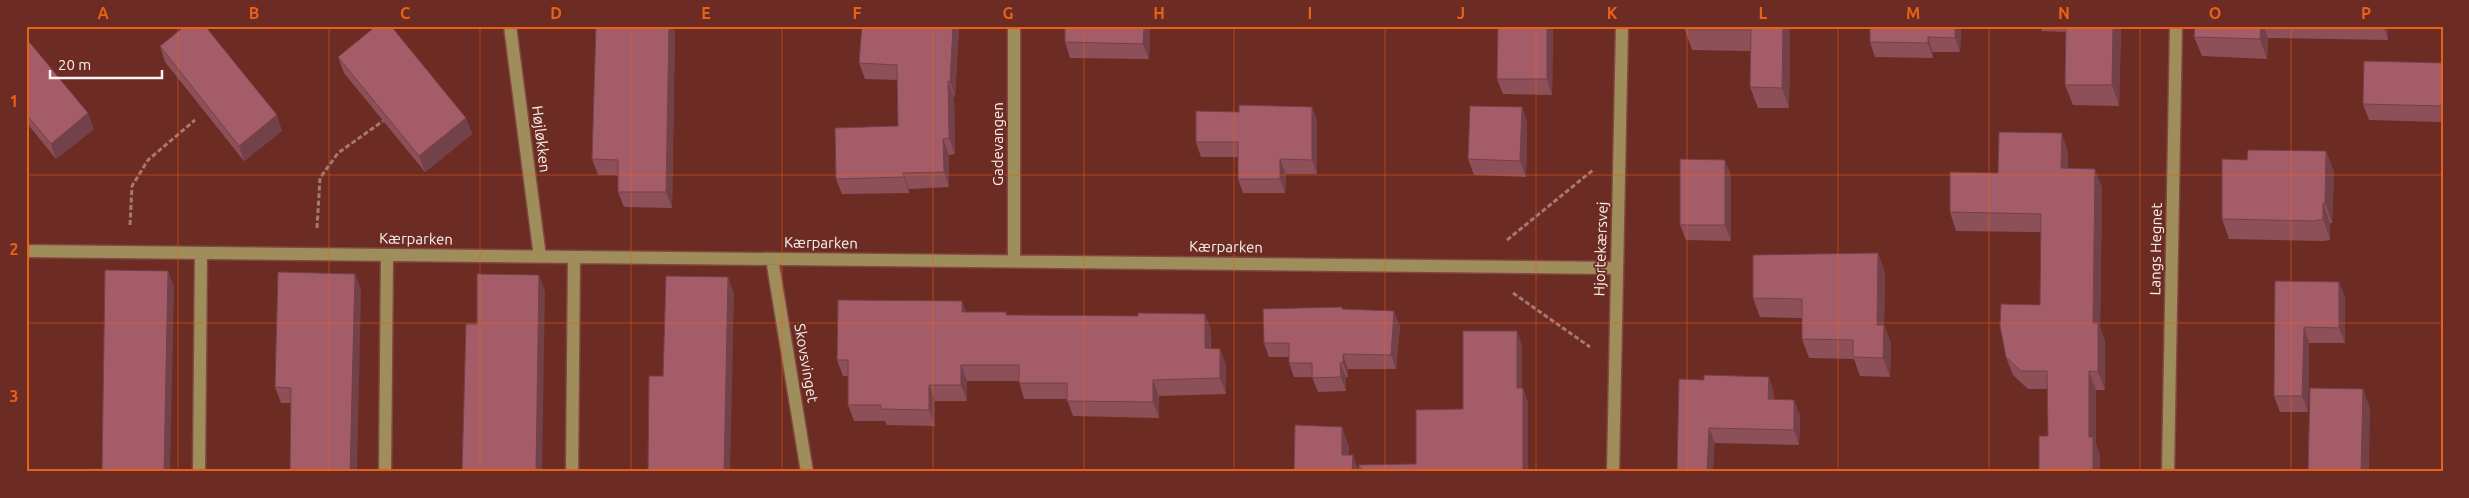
<svg xmlns="http://www.w3.org/2000/svg" width="2469" height="498" viewBox="0 0 2469 498" font-family="Ubuntu,sans-serif">
<style>
.lines{fill:none;stroke-linecap:round;stroke-linejoin:round}
.minor-casing{stroke:#804840;stroke-width:15}
.path{stroke:#a37972;stroke-width:3;stroke-dasharray:5 2.5;stroke-linecap:butt}
.minor{stroke:#9f8d5c;stroke-width:12}
.wall{fill:#8d5059}
.shaded-wall{fill:#734149}
.building{fill:#a45d68;stroke:#734149}
.grid{fill:none;stroke:#e96117;stroke-width:1;stroke-opacity:0.55}
.labels{text-anchor:middle;stroke-width:4;stroke-linejoin:round;paint-order:stroke}
.street-label{font-size:15px;fill:#faf2f0;stroke:#6c2c23}
.neatline{fill:none;stroke:#e96117;stroke-width:2}
.grid-label{font-size:16px;text-anchor:middle;font-weight:bold;fill:#e96117}
</style>
<rect width="100%" height="100%" fill="#6c2c23"/>
<g class="lines">
<g class="minor-casing">
<path id="minor" d="M510,26L540,257
M1014,26V261
M26,251L1616,268
M772,259L807,472
M199,472L201,253
M385,472L387,255
M572,472L574,257
M1613,472L1622,26
M2168,472L2176,26"/>
</g>
<path class="path" d="M130,225L132,186L148,160L195,120
M317,228L320,178L338,153L383,121
M1507,240L1593,170
M1513,293L1590,347"/>
<use href="#minor" class="minor"/>
</g>
<path class="wall" d="M596,26H675L672,208L624,207L618,192V175H598L592,159Z
M959,26L955,97H954L955,154L949,155V187L909,189V193L842,194L836,179L898,126L897,80L865,79L859,63Z
M1065,26H1150L1149,59L1070,58L1065,42Z
M1498,26H1553L1552,95L1503,94L1497,79Z
M1790,26L1789,108H1758L1750,87L1751,51L1692,50L1685,30Z
M1961,26L1960,52H1933V58L1875,57L1870,42Z
M2040,26H2121L2119,106L2073,105L2065,85L2066,32L2042,31Z
M2195,26H2388V40L2268,38L2267,59L2202,56L2194,37Z
M26,38L94,129L56,159L26,122Z
M160,46L282,131L244,161L165,62Z
M338,57L466,118L472,134L425,172L344,73Z
M2443,63V122L2369,120L2363,104Z
M1312,107L1317,121V174H1286L1285,193H1243L1238,179V157H1201L1196,142L1239,112Z
M1522,107L1527,122L1526,177L1474,175L1468,159Z
M2326,151L2334,172L2332,223H2330V240L2323,241L2229,239L2222,219L2247,160Z
M2068,152V168L2102,187L2100,327L2105,341V390H2096V444L2100,455V472L2048,436V389H2028L2013,375L2006,357L2040,305L2041,232L1956,231L1950,212L1998,173Z
M1731,175V241L1686,240L1680,225Z
M1885,272L1884,325L1891,344L1890,377L1860,376L1854,359L1809,358L1802,339V318L1760,317L1753,298Z
M355,274L361,290L291,403H281L275,387Z
M2275,281L2339,282L2345,298V343H2309L2308,412H2280L2274,396Z
M1343,309L1400,326L1396,369H1348V377H1346V391L1318,392L1312,377H1294L1289,363V357H1269L1264,343Z
M966,312H1006L1007,315L1211,330V349L1226,365V394L1159,396V418L1073,416L1067,399H1024L1019,381H967V401H935V426L887,425L885,421H854L848,405V376H843L837,360Z
M1522,345V388L1528,402V472H1360L1358,465L1416,464L1463,409Z
M1679,379L1774,392V400L1800,415L1799,445L1715,443Z"/>
<path class="shaded-wall" d="M669,26H675L672,208L666,192Z
M953,26H959L955,97L950,82Z
M1144,26H1150L1149,59L1143,44Z
M1547,26H1553L1552,95L1547,79Z
M1783,26H1790L1789,108L1782,88Z
M1955,26H1961L1960,52L1955,38Z
M2113,26H2121L2119,106L2112,85Z
M2261,26H2264L2268,38L2267,59L2260,39Z
M2383,26H2388V40Z
M1928,37L1933,52V58L1928,43Z
M948,81L954,97L955,154L949,138Z
M1312,107L1317,121V174L1312,160Z
M1522,107L1527,122L1526,177L1520,161Z
M88,113L94,129L56,159L51,144Z
M277,115L282,131L244,161L239,146Z
M466,118L472,134L425,172L419,156Z
M2062,133L2068,152V186L2061,168Z
M943,139L949,155V187L944,172Z
M2326,151L2334,172L2332,223L2325,203Z
M1280,159L1286,174L1285,193L1280,179Z
M1725,160L1731,175V241L1725,225Z
M2095,169L2102,187L2100,327L2105,341V390L2098,372L2093,323Z
M903,173L909,189V193L904,177Z
M2323,203L2330,223V240L2323,219Z
M1878,253L1885,272L1884,328V325L1891,344L1890,377L1883,358L1877,325Z
M168,271L174,287L170,472H164Z
M355,274L361,290L357,472H350Z
M539,275L545,291L542,472H536Z
M728,277L734,293L730,472H724Z
M2339,282L2345,298V343L2339,328Z
M962,301L968,317L962,312Z
M1394,311L1400,326L1396,369L1391,355Z
M1205,314L1211,330L1210,364L1205,348Z
M2304,327L2309,343L2308,412L2302,396Z
M1517,331L1522,345V402L1517,388Z
M1220,349L1226,365V394L1220,378Z
M1343,354L1348,369V377L1343,363Z
M1340,363L1346,377V391L1341,377Z
M961,365L967,381V401L961,385Z
M2089,371L2096,390V444L2100,455V472H2093L2089,437Z
M1769,377L1774,392L1773,414L1768,399Z
M1153,380L1159,396V418L1153,402Z
M929,385L935,401V426L929,410Z
M1523,388L1528,402V472H1523Z
M2363,389L2370,408L2369,472H2361Z
M1794,400L1800,415L1799,445L1794,430Z
M1342,427L1349,447V472L1342,455Z
M1709,428L1715,443L1713,472H1707Z
M1353,455L1359,472H1352Z"/>
<path class="building" d="M185,26H205L277,115L239,146L160,46Z
M376,26H391L466,118L419,156L338,57Z
M596,26H669L666,192H618V160L592,159Z
M862,26H953L950,82L948,81L949,138L943,139L944,172L903,173L904,177L836,179L835,128L898,126L897,65L859,63Z
M1065,26H1144L1143,44L1065,42Z
M1498,26H1547V79H1497Z
M1685,26H1783L1782,88L1750,87L1751,30H1685Z
M1870,26H1955V38L1928,37V43L1870,42Z
M2066,26H2113L2112,85H2065Z
M2195,26H2261L2260,39L2194,37Z
M26,38L88,113L51,144L26,114Z
M2364,61L2443,63V106L2363,104Z
M1239,105L1312,107V160L1280,159V179H1238V142H1196V111L1239,112Z
M1470,106L1522,107L1520,161L1468,159Z
M1999,132L2062,133L2061,168L2095,169L2093,323H2098V372L2089,371V437H2093V472H2039V436H2048L2047,371H2021L2006,357L2000,326L2001,304L2040,305L2041,214L1950,212V172L1998,173Z
M2248,150L2326,151L2325,203H2323V219L2315,221L2222,219V159L2247,160Z
M1680,159L1725,160V225H1680Z
M1878,253L1877,325H1884L1883,358L1853,357V340L1802,339V299L1753,298V255Z
M105,270L168,271L164,472H89V469H102Z
M278,272L355,274L350,472H290L291,388L275,387Z
M477,274L539,275L536,472H462L466,324H477Z
M666,276L728,277L724,472H648L649,376H663Z
M2275,281L2339,282V328L2304,327L2302,396H2274Z
M838,300L962,301V312H1006V315L1138,316V313L1205,314V348L1220,349V378L1153,380V402L1067,401V383H1019V365H961V385H929V410L881,409V405H848V360H837Z
M1342,307V309L1394,311L1391,355L1343,354V363H1340L1341,377L1312,378V363H1289V343H1264L1263,309Z
M1463,331H1517V388H1523V472H1365L1358,465L1416,464V410L1463,409Z
M1704,375L1769,377L1768,399L1794,400V430L1709,428L1707,472H1677L1679,379L1704,380Z
M2310,388L2363,389L2361,472H2308Z
M1295,425L1342,427V455H1353L1352,472H1294Z"/>
<path class="grid" d="M178,26V472M329,26V472M480,26V472M631,26V472M782,26V472M933,26V472M1084,26V472M1234,26V472M1385,26V472M1536,26V472M1687,26V472M1838,26V472M1989,26V472M2140,26V472M2291,26V472M26,175H2443M26,323H2443"/>
<g class="labels">
<g class="street-label">
<text transform="translate(541 139) rotate(83)" y="5">Højløkken</text>
<text transform="translate(998 144) rotate(-90)" y="5">Gadevangen</text>
<text transform="translate(416 239) rotate(1)" y="5">Kærparken</text>
<text transform="translate(821 243) rotate(1)" y="5">Kærparken</text>
<text transform="translate(1226 247) rotate(1)" y="5">Kærparken</text>
<text transform="translate(1601 249) rotate(-88)" y="5">Hjortekærsvej</text>
<text transform="translate(2156 249) rotate(-89)" y="5">Langs Hegnet</text>
<text transform="translate(806 363) rotate(80)" y="5">Skovsvinget</text>
</g>
</g>
<rect width="2469" height="498" fill="none" stroke="#6c2c23" stroke-width="55"/>
<path d="M50 70v8h112v-8" fill="none" stroke="#faf2f0" stroke-width="2.5"/>
<text x="58" y="70" font-size="15" fill="#faf2f0" stroke="#6c2c23" stroke-width="4" paint-order="stroke">20 m</text>
<rect x="28" y="28" width="2414" height="442" class="neatline"/>
<g class="grid-label">
<text x="103" y="19">A</text>
<text x="254" y="19">B</text>
<text x="405" y="19">C</text>
<text x="556" y="19">D</text>
<text x="706" y="19">E</text>
<text x="857" y="19">F</text>
<text x="1008" y="19">G</text>
<text x="1159" y="19">H</text>
<text x="1310" y="19">I</text>
<text x="1461" y="19">J</text>
<text x="1612" y="19">K</text>
<text x="1763" y="19">L</text>
<text x="1913" y="19">M</text>
<text x="2064" y="19">N</text>
<text x="2215" y="19">O</text>
<text x="2366" y="19">P</text>
<text x="14" y="107">1</text>
<text x="14" y="255">2</text>
<text x="14" y="402">3</text>
</g>
</svg>
